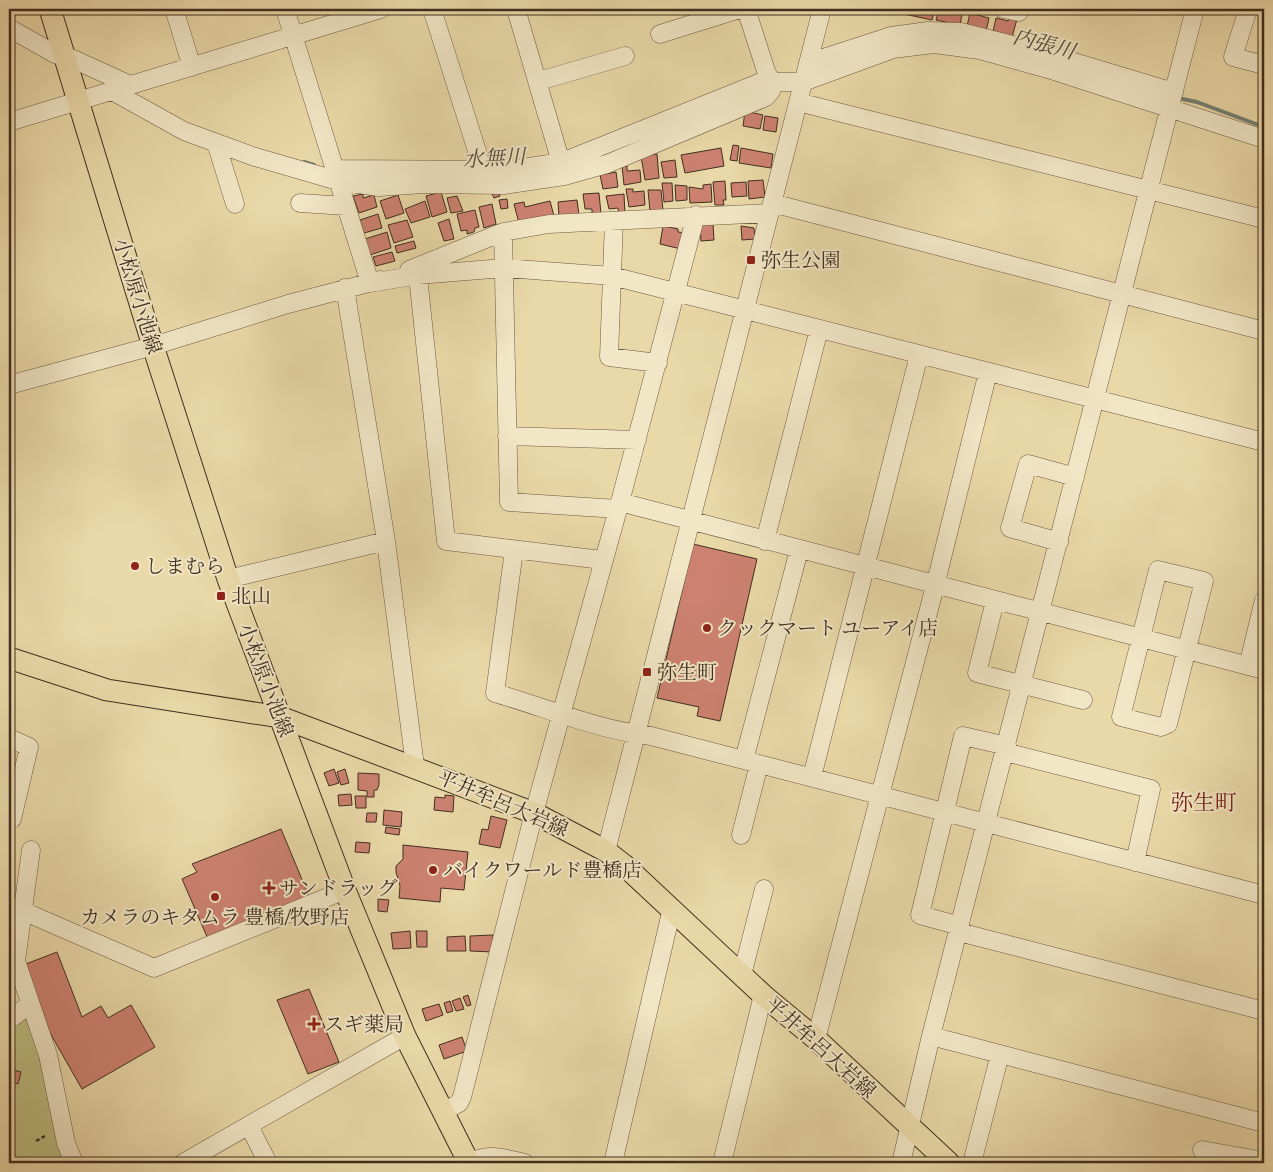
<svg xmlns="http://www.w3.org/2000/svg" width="1273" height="1172" viewBox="0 0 1273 1172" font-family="'IM FELL DW Pica','Noto Serif JP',serif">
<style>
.green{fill:#bfbd82;stroke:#807651}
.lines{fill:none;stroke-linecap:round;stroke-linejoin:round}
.stream{stroke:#768176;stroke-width:4}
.building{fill:#cd8271;stroke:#412e20}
.minor-casing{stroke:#6b5942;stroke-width:19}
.major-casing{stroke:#412e20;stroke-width:23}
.path{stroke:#412e20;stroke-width:2.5;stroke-dasharray:4 2.5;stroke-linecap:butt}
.minor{stroke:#f1e6c6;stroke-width:18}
.major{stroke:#ead9a8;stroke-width:21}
.poi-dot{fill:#8f2418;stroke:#f1e6c6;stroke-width:2}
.labels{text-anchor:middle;stroke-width:4;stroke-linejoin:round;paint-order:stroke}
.poi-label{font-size:20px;fill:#412e20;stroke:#f1e6c6;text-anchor:start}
.street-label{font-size:20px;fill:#412e20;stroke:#f1e6c6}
.water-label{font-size:21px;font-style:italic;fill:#534a3d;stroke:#f1e6c6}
.quarter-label{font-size:22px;fill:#7a1f14;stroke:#f1e6c6}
</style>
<rect width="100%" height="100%" fill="#ead9a8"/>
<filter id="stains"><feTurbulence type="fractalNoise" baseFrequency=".004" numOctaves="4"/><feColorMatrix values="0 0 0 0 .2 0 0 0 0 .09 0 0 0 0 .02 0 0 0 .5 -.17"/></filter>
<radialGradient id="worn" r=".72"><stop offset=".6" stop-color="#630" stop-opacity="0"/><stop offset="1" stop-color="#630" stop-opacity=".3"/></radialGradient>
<path class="green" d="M22,1017L28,1018L39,1048L67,1163H9V1027Z"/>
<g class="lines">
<path class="stream" d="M1178,98L1197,102L1264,127
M592,159L618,150
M304,162L314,165"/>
</g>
<path class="building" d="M881,9H935L932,20Z
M939,9H963L960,25L936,20Z
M970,13L989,18L986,31L967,26Z
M1009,17L1017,19L1012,37L993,32L996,18L1008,21Z
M745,111L763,115L760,129L743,126Z
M765,116L778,118L776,132L763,130Z
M733,145L739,146L737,161L730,160Z
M721,148L724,166L685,173L681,155Z
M741,148L773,154L771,168L739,163Z
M657,154L659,178L645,180L641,156Z
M675,160L677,177L664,178L661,162Z
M622,166H627V171L640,170L641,182L624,185Z
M616,172L618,187L603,189L600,175Z
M763,180L765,197L749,199L748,181Z
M725,181L726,200H723L724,205H715L713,182Z
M746,182L747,196L732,197L731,183Z
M662,183H672L673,201L664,202Z
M711,184L712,202L690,203L689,187L703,189V185Z
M675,185L687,186V200L676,201Z
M498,189L500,196L494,198L491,191Z
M626,189H633V192L644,191L645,205L629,207Z
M648,190H661L663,210L650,211Z
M441,192L447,212L432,217L426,196Z
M599,193L601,214H592V209H585L583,194Z
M363,194V198L374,195L377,207L359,213L353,196Z
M624,194L625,215L619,216L618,208L609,209L606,196Z
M398,195L404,213L386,219L380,201Z
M457,196L463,211L451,213L447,198Z
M507,199L508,208L501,209L499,200Z
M577,200L579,215L559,216L558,202Z
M425,201L430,217L411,223L405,209Z
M550,201L554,216L519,223L514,204L524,202L525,207Z
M492,204L496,224L484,228L479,207Z
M475,210L479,227L475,228L474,232L467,234V230L461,231L457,214Z
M378,214L382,228L364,233L360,220Z
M449,219L454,239L444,241L438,223Z
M407,220L413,237L394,243L388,225Z
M700,224H713L714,240L701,241Z
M663,226L678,229V232L685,233L681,249L660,244Z
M741,226L754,228L755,239L742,240Z
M387,232L391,248L370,255L365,239Z
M414,241L416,248L397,253L395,246Z
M392,252L395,261L376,266L373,257Z
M693,544L757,559L720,721L697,716L699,707L657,698Z
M334,769L339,783L329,786L324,773Z
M345,769L349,783L341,785L337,772Z
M358,773L379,774V785L377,790H374V797H367V791L358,790Z
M351,794L352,805L339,806L338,795Z
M445,795L454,796L453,812L434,810L435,797L445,798Z
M355,796H366V808H356Z
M384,810L402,812L401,827L383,825Z
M367,813H377L376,822H366Z
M491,816L507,820L500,848L479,844L482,829L488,830Z
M386,827L400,829L399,835L385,833Z
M281,829L311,901L208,939L182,879L197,872L192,864Z
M356,842L370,843L369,853L355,852Z
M403,845L468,852L464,890L441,888L440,902L399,898L400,886L396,872V866L403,859Z
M378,899L389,900L387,912L378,911Z
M410,931L411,948L393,949L391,933Z
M416,931H427V947H417Z
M493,935V952L470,951V936Z
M465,936L466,951H447V937Z
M57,952L82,1017L101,1006L108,1018L131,1005L155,1047L82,1089L50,1033L26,964Z
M309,989L339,1062L308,1074L277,1000Z
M468,995L471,1005L467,1006L463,997Z
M460,998L464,1009L456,1011L452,1001Z
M450,1001L453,1011L447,1013L444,1003Z
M439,1004L443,1015L426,1021L422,1009Z
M462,1037L467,1051L444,1059L439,1045Z
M9,1069L21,1072L18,1084L9,1081Z"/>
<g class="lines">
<g class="minor-casing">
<path id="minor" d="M174,9L192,67
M285,9L370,283L418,275L504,268L612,276L1264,442
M432,9L483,170V180
M516,9L564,173
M1003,9L1019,12L1020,9
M1248,9L1233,57L1264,65
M9,28L55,54L73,59L130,85
M660,34L740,9
M808,63L891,36L928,31L961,32L1041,52L1174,92
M539,81L625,56
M112,91L184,131L255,157L338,181L379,187L424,184L504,185L564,176L607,164L766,97L771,91L773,82L767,74L746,9
M798,102L1264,219
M9,122L381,9
M216,143L235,204
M334,169L508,170L562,162L761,82H803L893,49L934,44L980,50L1048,69L1264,139
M300,203L346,206
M772,203L1264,331
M614,221L609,357L658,363
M503,232L509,502L618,509
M417,267L446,541L602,560
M409,270L503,232L549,224L770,213
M345,288L386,541L415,766
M9,385L153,346L288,304L380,280
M507,436L637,440
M620,502L1264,670
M765,541L819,329
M1059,542L1010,528L1028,464L1075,477
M514,550L495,693C547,708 597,730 651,736L1264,895
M1158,570L1204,581L1168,724L1161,727L1121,717Z
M228,579L386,541
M995,601L977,673L1083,700
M1248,666L1264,600
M9,738L29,747L12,819L9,817
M1005,752L1151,789L1135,862
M744,760L799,550
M812,777L919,355
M741,835L759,764
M31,850L16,961L48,1055L66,1143L74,1163
M606,851L822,9
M9,905L154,968L345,890
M960,926L920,915L963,736L1007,746
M959,932L1264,1011
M742,975L764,889
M9,1020L30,1004
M931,1036L1264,1123
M816,1039L935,586L988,372
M443,1112L459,1103L462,1097L534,813L620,502L696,215
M249,1126L268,1163
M1202,1150L1264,1161
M469,1162C492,1153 502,1158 525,1163
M183,1163L405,1036
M613,1163L672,908
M722,1163L763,995
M901,1163L931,1036L1195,9
M972,1163L1000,1054"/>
</g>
<g class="major-casing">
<path id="major" d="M50,9L153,346L228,579L345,890L405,1036L469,1163
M9,658L107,690L280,717L534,813L606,851L624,865L763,995L816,1039L949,1163"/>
</g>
<path class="path" d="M9,1083V1081
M36,1141L45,1136"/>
<use href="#minor" class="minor"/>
<use href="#major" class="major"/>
</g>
<g class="poi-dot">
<rect x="746" y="255" width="10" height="10" rx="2.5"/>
<circle cx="135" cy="566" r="5"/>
<rect x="216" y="591" width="10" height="10" rx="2.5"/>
<circle cx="707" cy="628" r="5"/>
<rect x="642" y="667" width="10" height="10" rx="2.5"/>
<circle cx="433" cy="870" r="5"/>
<path d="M266.5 880.5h5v5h5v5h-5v5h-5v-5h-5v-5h5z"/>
<circle cx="215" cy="897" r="5"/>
<path d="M311.5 1016.5h5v5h5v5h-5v5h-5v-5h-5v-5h5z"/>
</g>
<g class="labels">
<g class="poi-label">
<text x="761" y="267">弥生公園</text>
<text x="145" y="573">しまむら</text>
<text x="231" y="603">北山</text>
<text x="717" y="635">クックマート ユーアイ店</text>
<text x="657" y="679">弥生町</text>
<text x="443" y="877">バイクワールド豊橋店</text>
<text x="279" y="895">サンドラッグ</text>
<text x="215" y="924" text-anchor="middle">カメラのキタムラ 豊橋/牧野店</text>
<text x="324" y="1031">スギ薬局</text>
</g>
<g class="street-label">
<text transform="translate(138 296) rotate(73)" y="7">小松原小池線</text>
<text transform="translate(266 680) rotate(69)" y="7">小松原小池線</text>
<text transform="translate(503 803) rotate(23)" y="7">平井牟呂大岩線</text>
<text transform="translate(821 1047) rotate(42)" y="7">平井牟呂大岩線</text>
</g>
<g class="water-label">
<text transform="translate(1044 44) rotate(15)" y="7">内張川</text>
<text transform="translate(494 158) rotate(-3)" y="7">水無川</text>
</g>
<g class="quarter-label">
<text x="1204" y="810">弥生町</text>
</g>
</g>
<rect width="1273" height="1172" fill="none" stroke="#ead9a8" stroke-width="30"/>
<rect x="10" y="10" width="1253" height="1152" fill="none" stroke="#412e20" stroke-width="2.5"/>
<rect x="15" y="15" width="1243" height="1142" fill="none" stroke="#412e20"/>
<rect width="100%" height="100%" filter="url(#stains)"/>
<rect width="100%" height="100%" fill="url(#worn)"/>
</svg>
